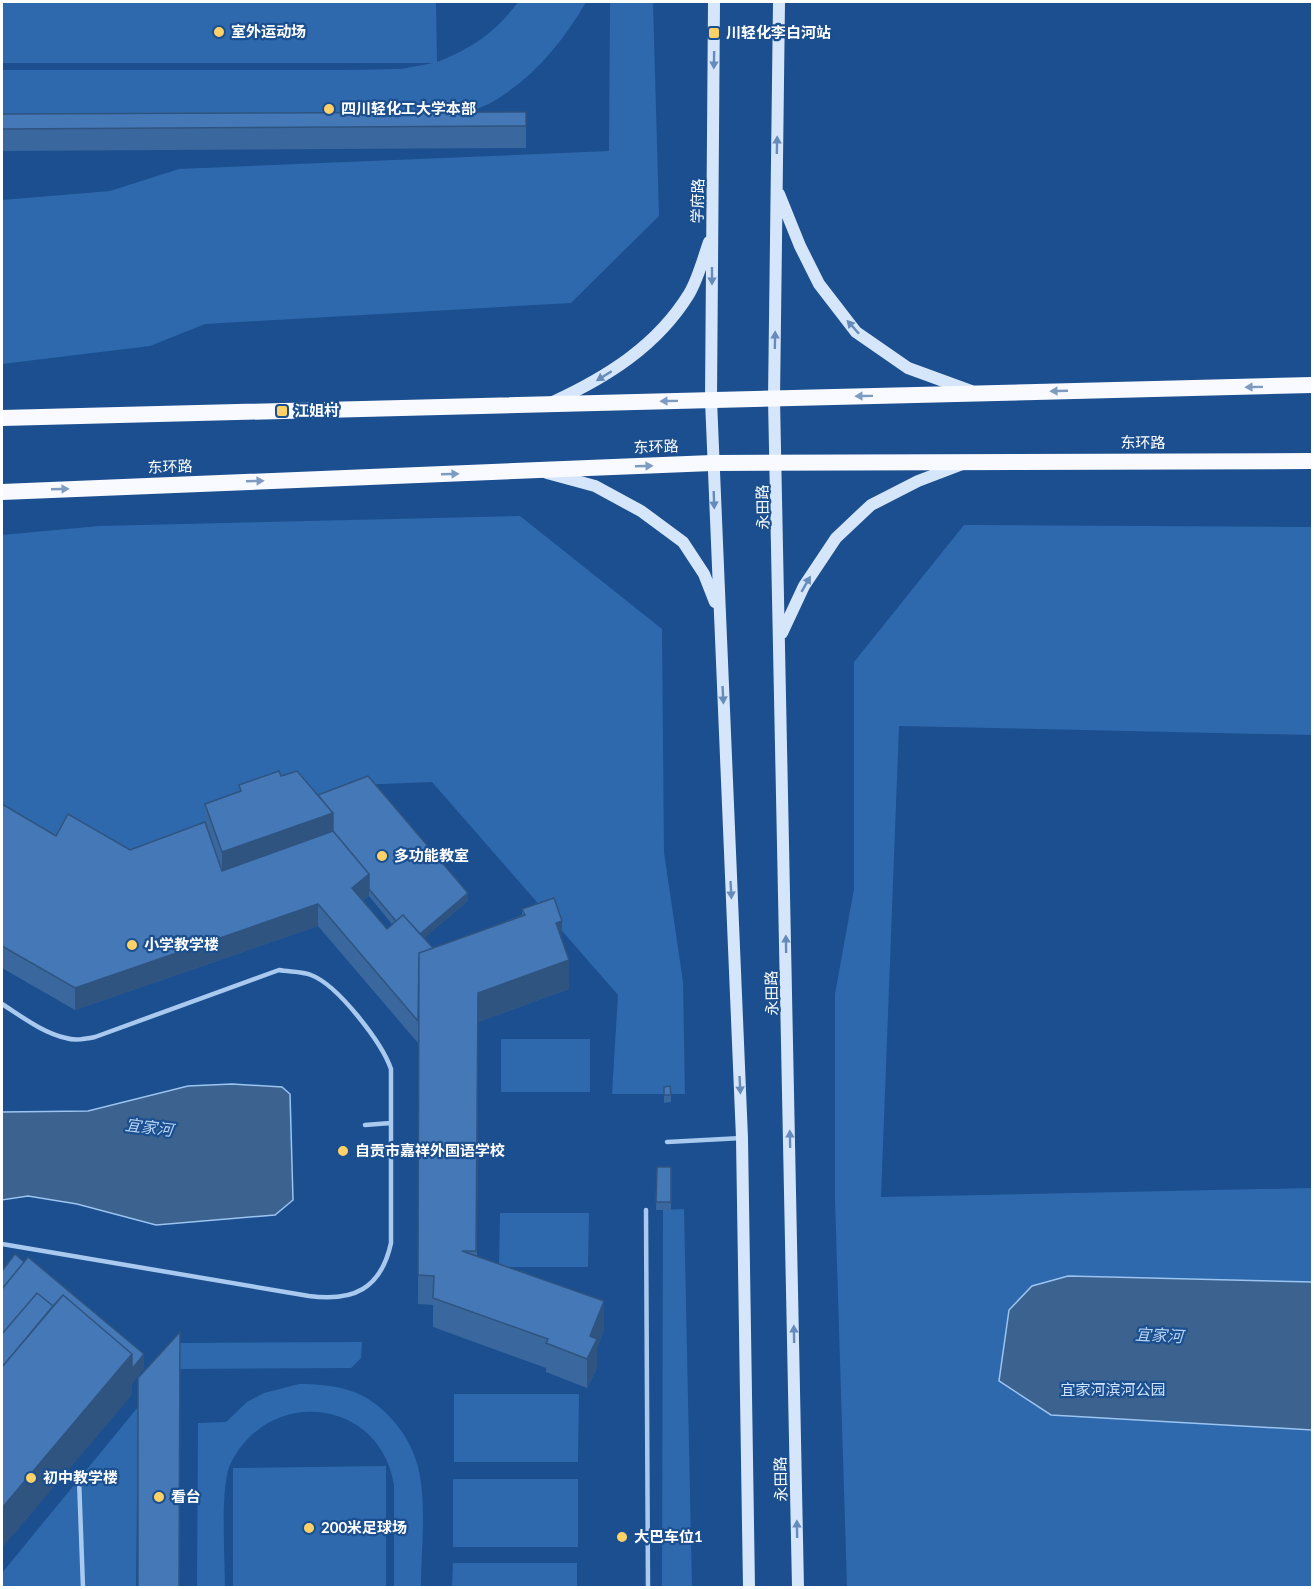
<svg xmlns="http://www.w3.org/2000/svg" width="1314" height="1589" viewBox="0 0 1314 1589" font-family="Lato,'Noto Sans SC',sans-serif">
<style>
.green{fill:#2e69ad}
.water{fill:#3c6290;stroke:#9cc4f0;stroke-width:1.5}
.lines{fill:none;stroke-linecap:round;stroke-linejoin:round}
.service{stroke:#a9c9ee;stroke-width:4.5}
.secondary{stroke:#d6e6fa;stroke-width:12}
.trunk{stroke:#f8faff;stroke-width:16}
.wall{fill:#3a679d;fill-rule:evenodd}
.shaded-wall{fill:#305480}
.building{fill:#4478b7;stroke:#305480;stroke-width:1.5}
.oneway{fill:#668bba}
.oneway2{fill:#7e9cc1}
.poi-dot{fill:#ffd166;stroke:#1b4f8f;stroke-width:2}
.labels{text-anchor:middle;stroke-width:4.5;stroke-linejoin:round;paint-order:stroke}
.poi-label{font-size:15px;font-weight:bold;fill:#fff;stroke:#1b4f8f;text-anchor:start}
.street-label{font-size:15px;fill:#fff;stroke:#1b4f8f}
.park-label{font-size:15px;fill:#cfe3fa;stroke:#1b4f8f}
.water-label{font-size:16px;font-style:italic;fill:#b5d3f5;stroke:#1b4f8f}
</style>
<rect width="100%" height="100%" fill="#1b4f8f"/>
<path class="green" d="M2,2H436L437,62C472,48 495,33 518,2H586C563,42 534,77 494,101C482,108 468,112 455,117L2,128V70H343L401,69L433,63H2Z
M610,2H653L659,216L571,303L205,324L150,346L2,364V200L110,191L179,169L609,151Z
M520,516L662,629L664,852L683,982L685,1094H612L618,995L432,782L357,785L130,872L55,854L2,824V535L99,526Z
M964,525L1312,527V735L899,726L881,1197L1312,1188V1587H847L835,1199V994L854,889V662Z
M501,1039H590V1092H501Z
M684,1209L692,1587L662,1588L663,1210Z
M500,1213H589L588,1267H499Z
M362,1342L361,1358L351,1368L180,1369V1343Z
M299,1384C320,1384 344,1386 363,1396C389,1410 411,1438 418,1467C427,1502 421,1551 421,1587H394V1485C380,1397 267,1386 230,1465C220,1488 225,1559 225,1587H197L198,1423L226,1422L247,1402L264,1393Z
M454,1394H579L578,1462H454Z
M138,1407L136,1587L2,1588V1573Z
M386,1466V1587H233V1468Z
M453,1479H578V1547H453Z
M453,1563H577V1587H452Z"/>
<path class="water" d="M232,1084L282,1087L290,1094L293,1200L275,1215L156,1225L77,1204L28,1196L2,1200V1112L88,1111L188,1086Z
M1068,1276L1312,1282V1430L1051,1415L999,1381L1009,1310L1032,1286Z"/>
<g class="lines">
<path class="service" d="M2,1004C21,1016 43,1033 66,1038C75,1041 85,1039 95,1037L279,970C289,972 302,971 311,975C338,985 382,1043 391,1069V1243C381,1289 353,1302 309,1296L2,1244
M365,1125L391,1123
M667,1142L742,1138
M646,1210L648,1588
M79,1479L83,1588"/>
<path class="secondary" d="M714,2L711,400L742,1138L749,1588
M779,2L774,399L798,1588
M779,194L800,246L819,284L856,332L908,368L971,391
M553,402C607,377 657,346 689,294C698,279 703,259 709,242
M547,473L595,486L641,511L683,542L704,574L715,602
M782,633L804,586L836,538L871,505L918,481L960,465"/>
<path class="trunk" d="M2,418L1312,385
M2,492L712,463L1312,461"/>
</g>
<path class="wall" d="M526,112V148L2,151V114Z
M281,776L318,795L468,901L424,938L433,948L522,915V909L562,938L569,989L478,1022L477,1256L604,1330L597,1348V1368L587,1388L546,1372V1368L433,1327V1305L418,1304L419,989L418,1043L318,926L75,1010L2,968V804L56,836L130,850L205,822V804L239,791V785ZM369,896L392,924L387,929L363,901Z
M664,1087L671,1095V1102L664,1103Z
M657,1167H671V1210H656Z"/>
<path class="shaded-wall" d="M333,813V853L222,893V852Z
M369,874V896L352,910V888Z
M468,893V901L413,948V940Z
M318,904V926L75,1010V988Z
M562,921V950L556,923Z
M569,960V989L478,1022L476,1280L478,993Z
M604,1301V1330L597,1348V1368L587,1388V1359L590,1336Z
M132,1354H144V1369L132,1384V1395L2,1548V1508Z"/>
<path class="building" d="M526,112V126L2,129V114Z
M279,771L281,776L297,771L333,813L222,852L205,804L241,791L239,785Z
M368,776L468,893L420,934L403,915L396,921L369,889V874L333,831V813L318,795Z
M2,804L56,836L68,814L130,850L205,822L222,871L333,831L369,874L352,888L387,929L403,915L433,948L419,953L418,1021L318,904L75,988L2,946Z
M554,898L562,921L556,923L569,960L478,993L476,1251H462L604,1301L590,1336L597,1339L587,1359L546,1343L548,1339L433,1298L434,1276L418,1275L419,953L525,915L522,909Z
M670,1086L671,1095H664V1087Z
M657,1167H671V1202H656Z
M15,1254L24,1262L2,1289V1271Z
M28,1257L144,1354L132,1369V1354L63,1295L53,1306L37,1293L2,1334V1289Z
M37,1293L53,1306L2,1367V1334Z
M63,1295L132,1354L2,1508V1367Z
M180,1332L179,1587H138V1378Z"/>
<defs><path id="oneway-solid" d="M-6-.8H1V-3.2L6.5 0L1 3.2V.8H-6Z" transform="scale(1.5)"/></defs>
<g class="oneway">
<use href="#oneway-solid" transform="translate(714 60) rotate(91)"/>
<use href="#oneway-solid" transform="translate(777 145) rotate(-89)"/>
<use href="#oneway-solid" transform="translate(712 276) rotate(90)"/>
<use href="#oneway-solid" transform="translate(853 327) rotate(-132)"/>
<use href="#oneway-solid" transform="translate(775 340) rotate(-89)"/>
<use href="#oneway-solid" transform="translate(604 376) rotate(148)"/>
<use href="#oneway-solid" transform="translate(714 500) rotate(88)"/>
<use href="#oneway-solid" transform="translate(806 584) rotate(-60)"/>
<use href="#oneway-solid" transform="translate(723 695) rotate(87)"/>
<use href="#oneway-solid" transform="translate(731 890) rotate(87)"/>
<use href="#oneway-solid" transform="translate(786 944) rotate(-91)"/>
<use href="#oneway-solid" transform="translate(740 1085) rotate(87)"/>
<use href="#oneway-solid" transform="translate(790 1139) rotate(-91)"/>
<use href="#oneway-solid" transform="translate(794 1334) rotate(-91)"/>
<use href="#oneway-solid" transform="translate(797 1529) rotate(-91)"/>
</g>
<g class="oneway2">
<use href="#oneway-solid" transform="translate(1254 387) rotate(179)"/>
<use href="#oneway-solid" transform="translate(1059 391) rotate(178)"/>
<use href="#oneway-solid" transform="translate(864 396) rotate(179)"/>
<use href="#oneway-solid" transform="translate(669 401) rotate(179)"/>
<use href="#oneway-solid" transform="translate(644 466) rotate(-2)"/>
<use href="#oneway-solid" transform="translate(450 474) rotate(-2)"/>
<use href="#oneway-solid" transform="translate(255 481) rotate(-2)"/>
<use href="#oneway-solid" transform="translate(60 489) rotate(-2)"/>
</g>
<g class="poi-dot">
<circle cx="219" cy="32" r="6"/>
<rect x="708" y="27" width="12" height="12" rx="3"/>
<circle cx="329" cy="109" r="6"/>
<rect x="276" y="405" width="12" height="12" rx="3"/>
<circle cx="382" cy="856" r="6"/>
<circle cx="132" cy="945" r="6"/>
<circle cx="343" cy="1151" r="6"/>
<circle cx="31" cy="1478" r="6"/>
<circle cx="159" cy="1497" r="6"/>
<circle cx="309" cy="1528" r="6"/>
<circle cx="622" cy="1537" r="6"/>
</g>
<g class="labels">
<g class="poi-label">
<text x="231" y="37">室外运动场</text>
<text x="726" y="38">川轻化李白河站</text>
<text x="341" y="114">四川轻化工大学本部</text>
<text x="294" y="416">江姐村</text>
<text x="394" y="861">多功能教室</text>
<text x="144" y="950">小学教学楼</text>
<text x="355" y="1156">自贡市嘉祥外国语学校</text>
<text x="43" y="1483">初中教学楼</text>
<text x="171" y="1502">看台</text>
<text x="321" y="1533">200米足球场</text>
<text x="634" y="1542">大巴车位1</text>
</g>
<g class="street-label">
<text transform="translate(698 201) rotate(-89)" y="5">学府路</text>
<text x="1143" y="448">东环路</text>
<text transform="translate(656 447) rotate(-2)" y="5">东环路</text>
<text transform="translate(170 467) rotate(-2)" y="5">东环路</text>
<text transform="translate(763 507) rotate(-91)" y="5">永田路</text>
<text transform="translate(772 993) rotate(-91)" y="5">永田路</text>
<text transform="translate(781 1479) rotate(-91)" y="5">永田路</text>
</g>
<g class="park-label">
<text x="1113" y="1395">宜家河滨河公园</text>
</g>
<g class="water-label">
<text transform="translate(149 1127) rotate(7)" y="6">宜家河</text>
<text transform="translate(1159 1335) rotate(3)" y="6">宜家河</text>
</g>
</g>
<rect width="1314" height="1589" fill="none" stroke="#ffffff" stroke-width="6"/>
</svg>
